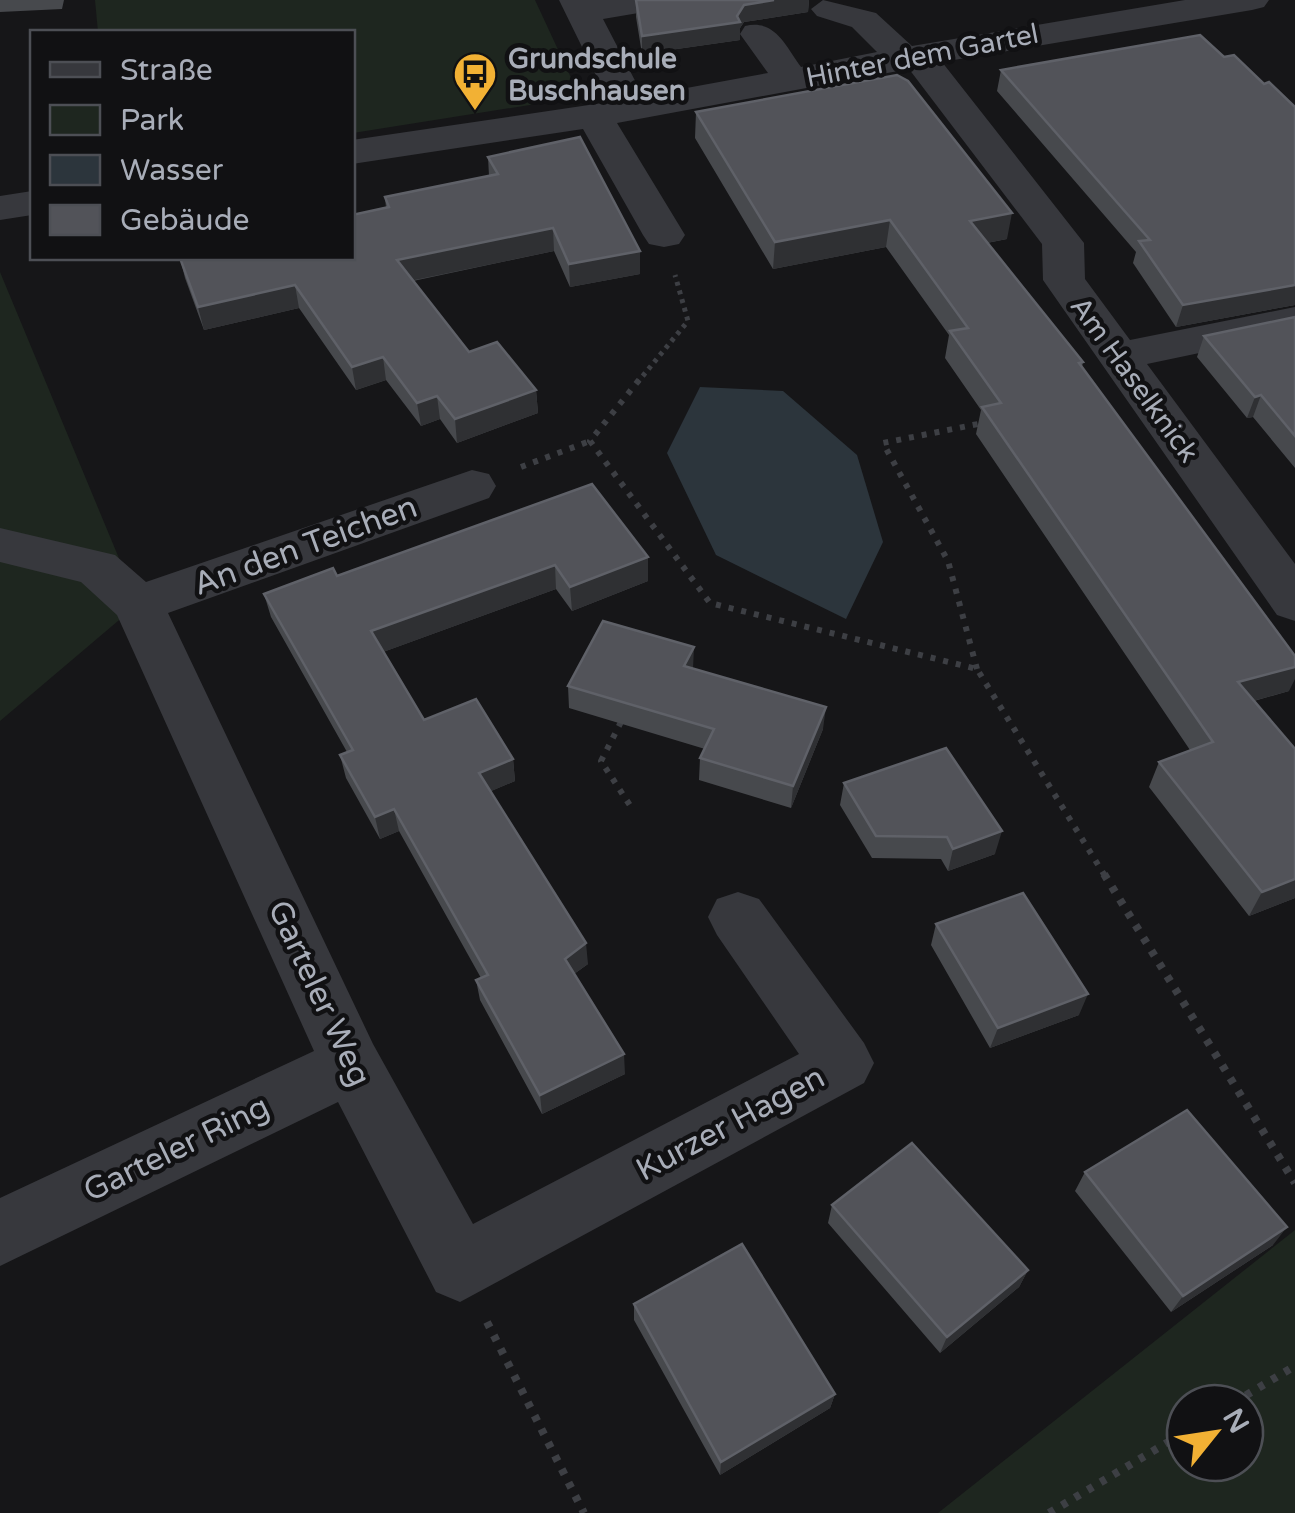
<svg xmlns="http://www.w3.org/2000/svg" width="1295" height="1513" viewBox="0 0 1295 1513" font-family="'Varela Round',sans-serif">
<style>
.green{fill:#1e261f;fill-rule:evenodd}
.water{fill:#2c353c}
.lines{fill:none;stroke-linecap:round;stroke-linejoin:round}
.path-far2{stroke:#3d3f44;stroke-width:5;stroke-dasharray:4 5;stroke-linecap:butt}
.path-far1{stroke:#3d3f44;stroke-width:6;stroke-dasharray:5 8;stroke-linecap:butt}
.path{stroke:#3d3f44;stroke-width:8;stroke-dasharray:6 9;stroke-linecap:butt}
.minor{fill:#37383d;fill-rule:evenodd}
.wall{fill:#47494d}
.shaded-wall{fill:#2f3033}
.building{fill:#525359;stroke:#5f6168;stroke-width:2.5}
.labels{text-anchor:middle;stroke-width:9;stroke-linejoin:round;paint-order:stroke}
.far-street-label{font-size:28px;fill:#a8adb8;stroke:#111113}
.far-poi-label{font-size:28px;font-weight:bold;fill:#a8adb8;stroke:#111113;text-anchor:start}
.street-label{font-size:32px;fill:#a8adb8;stroke:#111113}
</style>
<rect width="100%" height="100%" fill="#161618"/>
<path class="green" d="M95,0H535L580,97L353,133L352,32H98Z
M0,272L138,604L0,721Z
M1295,1230V1513H938ZM1185,1403H1245V1463H1185Z"/>
<path class="water" d="M700,387L783,391L857,455L883,542L846,619L716,555L667,453Z"/>
<g class="lines">
<path class="path-far2" d="M637,383L688,321L675,275"/>
<path class="path-far1" d="M639,380L590,441L710,603L977,669L1105,876
M521,467L590,441
M977,669L948,561L883,443L983,423
M621,722L601,761L633,810"/>
<path class="path" d="M1104,874L1295,1183
M487,1322L584,1513
M1233,1403L1295,1366
M1049,1513L1185,1432"/>
<path class="minor" d="M559,0H673L668,8L603,19L643,96L768,73L740,34L745,26C775,19 785,45 801,67L877,52L852,27L817,16L811,9L823,0L876,13L912,46L1185,0H1269L1264,7L1252,10L942,62L1084,243L1085,279L1130,340L1295,307V333L1147,364L1295,564V621L1277,615L1043,280L1042,244L909,69L617,123L685,235L679,244L664,247L649,244L643,235L583,129L352,164V140L609,102Z
M32,191V215L0,220V196Z
M472,470L489,474L496,486L489,498L168,613L373,1044L473,1224L799,1054L717,935L708,917L717,899L738,892L759,899L864,1043L874,1063L864,1083L460,1302L436,1292L338,1102L0,1266V1198L314,1051L117,615L81,582L0,562V528L115,555L146,582Z"/>
</g>
<path class="wall" d="M0,0H64L62,9L0,12Z
M636,0H809L808,12L744,22L740,28V40L642,54L636,17Z
M1224,57L1264,84L1295,107V305L1176,327L1133,263L1136,252L997,91L1001,70Z
M696,112L1007,239L987,243L1083,362L1082,367L1289,691L1254,701L1295,749V898L1249,916L1149,787L1159,762L1190,750L976,434L981,410L945,358L949,335L886,247L773,269L695,138Z
M488,157L640,274L570,287L554,251L413,281L469,352L536,390L538,413L457,443L440,419L421,426L386,380L356,390L299,308L204,330L185,278L180,258L386,208L385,197L489,176Z
M1295,317V468L1253,417L1247,418L1197,357L1204,336Z
M648,557V581L572,611L556,589L383,652L424,720L513,759L515,781L491,791L588,964L574,974L625,1074L542,1114L480,1000L476,980L481,978L399,831L380,839L346,778L340,755L347,752L271,617L264,594L337,576Z
M693,669L823,729L791,808L699,780L700,758L705,749L569,708L568,686Z
M844,783L995,854L948,871L941,859L872,858L840,805Z
M936,924L1079,1015L990,1048L931,945Z
M1085,1172L1273,1245L1171,1312L1075,1191Z
M832,1205L1028,1270L1019,1287L940,1353L828,1223Z
M634,1304L835,1394L830,1408L720,1475L634,1320Z"/>
<path class="shaded-wall" d="M774,0H809L808,12L744,22L740,28V40L642,54V36L744,5Z
M1012,213L1007,239L965,247L970,221Z
M890,220L886,247L773,269L775,242Z
M553,228L554,251L400,283L397,260Z
M640,251V274L570,287L569,264Z
M295,285L299,308L204,330L198,307Z
M1295,285V305L1176,327L1183,305Z
M383,357L386,380L356,390L352,367Z
M536,390L538,413L457,443L455,419Z
M1261,395L1253,417L1247,418L1255,397Z
M437,396L440,419L421,426L417,403Z
M648,557V581L572,611L570,587Z
M555,565L556,589L375,655L371,631Z
M694,647L693,669L684,666Z
M1295,667V679L1289,691L1227,708L1238,682Z
M826,707L823,729L791,808L793,786Z
M513,759L515,781L482,795L479,773Z
M394,809L399,831L380,839L375,817Z
M1002,831L995,854L948,871L953,849Z
M1295,879V898L1249,916L1262,892Z
M586,943L588,964L567,979L565,959Z
M1088,994L1079,1015L990,1048L998,1028Z
M624,1054L625,1074L542,1114L540,1095Z
M1287,1227L1273,1245L1171,1312L1183,1296Z
M1028,1270L1019,1287L940,1353L947,1337Z
M835,1394L830,1408L720,1475L721,1462Z"/>
<path class="building" d="M636,0H774L744,5L737,16L740,22L642,36Z
M1200,35L1224,57L1234,55L1264,84L1269,82L1295,107V285L1183,305L1139,241L1150,240L1001,70Z
M897,75L908,81L1012,213L970,221L1083,362L1079,363L1295,656V667L1238,682L1295,749V879L1262,892L1159,762L1213,742L982,407L1001,403L950,331L968,328L890,220L775,242L696,112Z
M580,137L640,251L569,264L553,228L397,260L469,352L497,342L536,390L455,419L437,396L417,403L383,357L352,367L295,285L198,307L180,258H352V215L389,207L385,197L498,174L488,157Z
M1295,317V436L1261,395L1255,397L1204,336Z
M592,484L648,557L570,587L555,565L371,631L424,720L476,699L513,759L479,773L586,943L565,959L624,1054L540,1095L476,980L488,975L394,809L375,817L340,755L353,750L264,594L333,568L337,576Z
M603,621L694,647L684,666L826,707L793,786L700,758L714,729L568,686Z
M946,748L1002,831L953,849L947,837L876,836L844,783Z
M1023,893L1088,994L998,1028L936,924Z
M1187,1110L1287,1227L1183,1296L1085,1172Z
M912,1143L1028,1270L947,1337L832,1205Z
M742,1244L835,1394L721,1462L634,1304Z"/>
<defs>
<g id="bus-pin" transform="scale(2.25)"><path d="M0 17L-7.5 6A9.5 9.5 0 1 1 7.5 6Z" fill="#f2b134" stroke="#111113"/><path d="M-5-6H5V4H4V6H2V4H-2V6H-4V4H-5ZM-3.5-4V0h7V-4ZM-3.5 1.2v1.5H-2V1.2ZM2 1.2v1.5H3.5V1.2Z" fill="#111"/></g>
</defs>
<g fill-rule="evenodd">
<use href="#bus-pin" x="475" y="74"/>
</g>
<g class="labels">
<g class="far-street-label">
<text transform="translate(922 55) rotate(-11)" y="10">Hinter dem Gartel</text>
<text transform="translate(1135 379) rotate(54)" y="10">Am Haselknick</text>
</g>
<g class="far-poi-label">
<text x="508" y="68">Grundschule<tspan x="508" dy="32">Buschhausen</tspan></text>
</g>
<g class="street-label">
<text transform="translate(305 545) rotate(-20)" y="11">An den Teichen</text>
<text transform="translate(320 993) rotate(65)" y="11">Garteler Weg</text>
<text transform="translate(730 1123) rotate(-28)" y="11">Kurzer Hagen</text>
<text transform="translate(176 1148) rotate(-26)" y="11">Garteler Ring</text>
</g>
</g>
<rect x="30" y="30" width="325" height="230" fill="#111113" stroke="#4d4f55" stroke-width="2.5"/>
<rect x="50" y="62" width="50" height="15" fill="#37383d" stroke="#4d4f55" stroke-width="2.5"/>
<text x="120" y="80" font-size="30" fill="#a8adb8">Straße</text>
<rect x="50" y="105" width="50" height="30" fill="#1e261f" stroke="#4d4f55" stroke-width="2.5"/>
<text x="120" y="130" font-size="30" fill="#a8adb8">Park</text>
<rect x="50" y="155" width="50" height="30" fill="#2c353c" stroke="#4d4f55" stroke-width="2.5"/>
<text x="120" y="180" font-size="30" fill="#a8adb8">Wasser</text>
<rect x="50" y="205" width="50" height="30" fill="#525359" stroke="#4d4f55" stroke-width="2.5"/>
<text x="120" y="230" font-size="30" fill="#a8adb8">Gebäude</text>
<g transform="translate(1215 1433) rotate(60)"><circle r="48" fill="#111113" stroke="#4d4f55" stroke-width="2.5"/>
<path d="M0-8L18 38L0 25L-18 38Z" fill="#f2b134"/>
<text y="-15" font-size="28" font-weight="bold" text-anchor="middle" fill="#a8adb8">N</text>
</g>
</svg>
